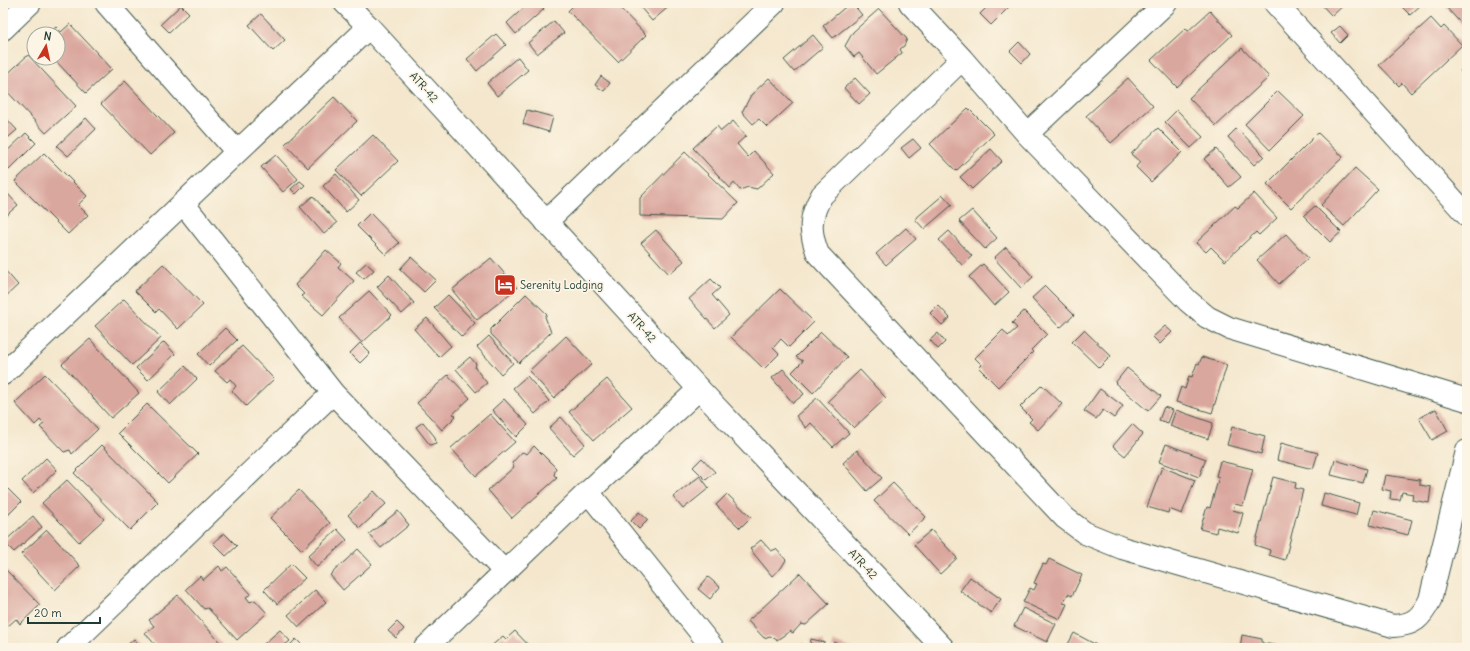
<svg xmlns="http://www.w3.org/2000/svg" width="1470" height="651" viewBox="0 0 1470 651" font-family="Delius,sans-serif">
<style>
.building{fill:#daa79f}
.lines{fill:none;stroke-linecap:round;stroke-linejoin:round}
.minor-casing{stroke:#3f564b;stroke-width:24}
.tertiary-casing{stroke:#3f564b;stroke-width:24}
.minor{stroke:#fff;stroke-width:22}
.tertiary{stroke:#fff;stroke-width:22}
.labels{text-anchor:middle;stroke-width:3.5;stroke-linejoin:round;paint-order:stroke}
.street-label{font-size:11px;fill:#1f3d34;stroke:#fcf5e5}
.poi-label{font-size:11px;fill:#1f3d34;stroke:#fcf5e5;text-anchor:start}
</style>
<rect width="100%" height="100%" fill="#fcf5e5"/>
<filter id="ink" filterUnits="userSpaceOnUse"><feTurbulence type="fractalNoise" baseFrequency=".025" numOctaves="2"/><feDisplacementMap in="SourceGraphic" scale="8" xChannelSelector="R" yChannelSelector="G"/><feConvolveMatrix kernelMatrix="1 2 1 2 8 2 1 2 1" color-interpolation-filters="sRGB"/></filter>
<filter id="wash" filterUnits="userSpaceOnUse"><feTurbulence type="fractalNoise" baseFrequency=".012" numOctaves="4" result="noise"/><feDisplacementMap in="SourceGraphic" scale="16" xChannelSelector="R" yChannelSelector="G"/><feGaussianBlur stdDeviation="0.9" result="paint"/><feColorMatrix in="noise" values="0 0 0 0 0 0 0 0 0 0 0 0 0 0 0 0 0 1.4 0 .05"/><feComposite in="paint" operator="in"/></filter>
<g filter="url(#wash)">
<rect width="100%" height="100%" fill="#f4e7cd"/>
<g id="blocks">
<path class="building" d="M529,3H539L544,9L516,34L507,23Z
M576,3H615L646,35L618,62L568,11Z
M644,3H673L652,21L641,8L645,4Z
M850,3H852L862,15L833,38L823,26Z
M991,3H1013L991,25L980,14Z
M1320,3H1346L1332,16Z
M1398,3H1423L1410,15Z
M1450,3H1467V30L1446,7Z
M181,5L189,13L169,32L161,24Z
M879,9L907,39L904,46L900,49L902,53L876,74L859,53L854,57L845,46L853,32Z
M1210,11L1232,35L1177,87L1151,60L1186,28L1188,31Z
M261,14L285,40L273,51L249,25Z
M1431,18L1441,29L1444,26L1462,45L1411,93L1402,83L1399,86L1379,65Z
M554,21L564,33L537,54L528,43Z
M70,24L112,69L86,93L53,58H58V34H48L56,27L61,32Z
M1340,26L1348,35L1340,43L1331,33Z
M496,34L506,45L477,71L467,59Z
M813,35L823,47L794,72L784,60Z
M1019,42L1030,54L1022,63L1010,51Z
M1242,48L1269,77L1216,126L1189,98Z
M28,55L76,106L46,133L3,87V78Z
M518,57L528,70L497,96L487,83Z
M1467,64V78L1460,71Z
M601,76L610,83L604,91L595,85Z
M769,78L793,103L767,127L759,119L753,124L742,112L751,95Z
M855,78L870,94L859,104L844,88Z
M1128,78L1153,106L1111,143L1086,116Z
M125,81L174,133L150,155L101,104Z
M1278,91L1304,116L1270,150L1245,124Z
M334,97L357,121L308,168L285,144Z
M968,108L994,134L956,171L930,144Z
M527,110L553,117L549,132L523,124Z
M1177,110L1203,137L1191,148L1165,122Z
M3,115L17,130L3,142Z
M86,118L96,129L68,156L57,146Z
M733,121L746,136L737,144L748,157L754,151L774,173L757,189L748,187L740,190L734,183L730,188L693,148L717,126L721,131Z
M1158,128L1182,152L1151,182L1136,167L1140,162L1131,154Z
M1237,128L1264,156L1254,165L1228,137Z
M26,133L36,143L9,170L3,164V155Z
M1318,133L1343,157L1291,208L1267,184Z
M373,135L398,161L361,196L336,170Z
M913,139L921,148L909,158L901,148Z
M991,149L1002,161L972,189L960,177Z
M1216,149L1241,177L1229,187L1204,159Z
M685,152L738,203L723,219L640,216V198Z
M44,153L87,196L78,205L88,215L68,234L15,181Z
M276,155L298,179L283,192L261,167Z
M1355,168L1378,189L1344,226L1321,205Z
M336,174L359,200L346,212L323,186Z
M300,181L305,185L296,194L291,189Z
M7,193L18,205L3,218V196Z
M1254,193L1277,218L1259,235L1256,232L1225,261L1211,247L1206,252L1196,243L1235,206L1238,208Z
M943,195L952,205L924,229L915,219Z
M313,196L337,223L324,234L300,207Z
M1315,206L1341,232L1330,242L1304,216Z
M972,210L997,238L985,249L959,221Z
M370,213L399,243L386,255L357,226Z
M906,228L916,239L886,265L876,254Z
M656,230L684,261L669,274L641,243Z
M949,231L972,256L962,265L939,240Z
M1286,234L1308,258L1279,284L1257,260Z
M1006,247L1033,277L1021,288L994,258Z
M326,250L341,263L338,267L354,281L323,315L301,296L304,294L295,285Z
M411,257L436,280L424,292L400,269Z
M491,258L517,288L477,320L452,290Z
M366,263L374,270L364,279L356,272Z
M163,264L203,305L178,329L159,309L156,312L135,291Z
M983,264L1009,292L994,306L969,277Z
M3,268L18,285L3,299Z
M389,275L414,303L402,314L377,287Z
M711,279L720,288L712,295L729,315L715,328L689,299Z
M1045,286L1074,315L1060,328L1032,298Z
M780,289L814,322L789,347L781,339L773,348L779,354L764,369L731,337Z
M369,291L392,315L362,343L339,318Z
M526,294L547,314L545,317L551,332L519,363L491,334V329Z
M448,295L475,323L462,337L434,308Z
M124,299L161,338L132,365L95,326Z
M938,305L950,318L942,325L930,313Z
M1024,311L1047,334L1031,350L1033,352L998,387L979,368L982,365L975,358L1003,330L1008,336L1017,328L1012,323Z
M427,318L451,346L439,357L414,329Z
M1165,326L1172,332L1160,344L1153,337Z
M225,328L237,340L209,366L198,354Z
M1084,330L1111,356L1099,368L1072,342Z
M821,332L847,357L813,393L792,372L803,361L796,357Z
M938,333L945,342L938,349L930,340Z
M489,336L513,363L501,374L477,347Z
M566,336L592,364L554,398L529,371Z
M90,339L139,393L111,418L62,364Z
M164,342L175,354L148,380L136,368Z
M360,343L370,353L360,363L350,353Z
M242,346L274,379L246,406L232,391L236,386L230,379L227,382L215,371Z
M470,357L476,364L475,368L487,383L476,392L456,369Z
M1202,357L1227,365L1212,413L1176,402L1181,387L1185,389L1189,376L1192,377L1197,363L1199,364Z
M185,366L197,379L170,405L158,392Z
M1127,368L1161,396L1148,411L1115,383Z
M783,369L804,394L793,403L772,378Z
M860,370L886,398L854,428L828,401Z
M45,374L98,429L72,454L70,450L64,452L40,427L44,424L40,420L35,425L15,403Z
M448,375L470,398L453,414L456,416L442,430L417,403Z
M527,376L549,401L535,414L513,388Z
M607,379L632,407L594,440L569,412Z
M1042,385L1062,404L1038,430L1029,422L1032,419L1020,407Z
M1100,389L1123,406L1114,418L1103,410L1096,419L1084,411Z
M817,398L849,433L833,447L811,423L806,428L796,416Z
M504,399L528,425L516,437L492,410Z
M147,404L198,454L168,483L118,433Z
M1164,407L1173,410L1168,423L1159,420Z
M1436,409L1448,431L1432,440L1419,418Z
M1176,410L1213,423L1208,439L1170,426Z
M490,414L515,442L476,476L451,448Z
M561,417L585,444L573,455L549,428Z
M423,422L435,437L436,443L430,445L416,427Z
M1132,424L1143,434L1125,456L1113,446Z
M1232,427L1265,436L1261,454L1227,445Z
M1281,443L1318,453L1313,469L1277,460Z
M1166,444L1206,459L1199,477L1159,462Z
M102,445L158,502L130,530L74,473Z
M534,446L556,468L554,475L557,478L512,518L488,490L514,467L512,463L522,452L527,454Z
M857,450L882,478L867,491L843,463Z
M46,458L57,470L33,493L22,481Z
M702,458L715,472L706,480L693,467Z
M1335,460L1367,469L1363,483L1331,475Z
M1220,461L1253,469L1243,506L1235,504L1233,510L1243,513L1238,533L1217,527L1216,533L1200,529L1207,507L1210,508L1219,477L1216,476Z
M1162,467L1195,480L1182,514L1169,509L1168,513L1147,507Z
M1385,475L1420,480V485L1431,487L1429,503L1412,500L1413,494L1402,492L1400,500L1390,499L1391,491L1382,489Z
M700,476L709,488L683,509L673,497Z
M1273,477L1296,483L1295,488L1303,490L1285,560L1269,555L1270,550L1255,545Z
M67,480L104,519L79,542L42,503Z
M893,483L926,517L908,534L874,501Z
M8,489L21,502L3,520V494Z
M299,490L330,523L302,550L270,518Z
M374,491L386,504L360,528L348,515Z
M1324,493L1359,503L1356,515L1321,506Z
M727,494L751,517L740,528L716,505Z
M1374,510L1412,520L1408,535L1370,525Z
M398,511L409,525L381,548L369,534Z
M639,512L648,520L639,529L631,521Z
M33,516L42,527L14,552L4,542Z
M337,529L347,540L317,567L308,556Z
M47,530L80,566L55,590L21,554Z
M931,530L957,558L940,574L914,545Z
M224,533L237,546L226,556L213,543Z
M761,540L771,551L776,549L786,560L781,568L772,576L750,549Z
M358,549L372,564L343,590L330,575Z
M1049,559L1082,575L1072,596L1068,594L1063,603L1067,604L1060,619L1023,602L1030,588L1034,590L1037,584L1034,583L1043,564L1046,565Z
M291,564L305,578L277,604L264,590Z
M219,566L222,571L227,567L251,594L246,597L250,602L255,600L267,613L237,640L208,608L204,609L186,589L200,576L203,580Z
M6,570L40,605L20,624L16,619L8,626L3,621V573Z
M800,573L829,604L806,625L801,624L793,633L790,631L777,640L770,636L764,638L748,621Z
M708,577L720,587L710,599L698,589Z
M970,577L1001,599L991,613L960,591Z
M315,590L326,602L299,627L288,615Z
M178,595L225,648H158L145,633L154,626L149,620Z
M1023,608L1056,624L1047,642L1014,626Z
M397,622L404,629L396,638L388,631Z
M280,630L290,641L281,648H259Z
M515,631L531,648H489L503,636L506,639Z
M1074,633L1102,648H1071L1067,646Z
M1242,635L1262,639V643L1280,646V648H1240Z
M134,639L143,648H124Z
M296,639L305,648H287Z
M811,639L824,642L823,648H800L801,644L810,646Z
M834,642L852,648H832Z"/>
</g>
</g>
<g filter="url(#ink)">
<use href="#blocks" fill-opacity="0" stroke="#3f564b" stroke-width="1"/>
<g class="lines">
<g class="minor-casing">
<path id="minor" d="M106,3L237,152L369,27
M910,3L962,59L1027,134L1188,301L1207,317L1229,328L1467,400
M1275,3L1467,215
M3,29L30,3
M962,59L822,195C809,217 809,231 818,254L1065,518L1085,533L1122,548L1393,626C1414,625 1421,618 1430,600L1467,451
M1027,134L1166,3
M183,203L333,393L505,572
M546,222L774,3
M3,374L237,152
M588,492L713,648
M68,648L333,393
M425,648L588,492L699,389"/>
</g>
<g class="tertiary-casing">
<path id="tertiary" d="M345,3L369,27L699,389L943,648"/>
</g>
<use href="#minor" class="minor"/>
<use href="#tertiary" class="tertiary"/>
</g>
</g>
<defs>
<g id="hotel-square" transform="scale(1.15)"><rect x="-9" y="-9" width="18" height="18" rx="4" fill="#c8321e" stroke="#fcf5e5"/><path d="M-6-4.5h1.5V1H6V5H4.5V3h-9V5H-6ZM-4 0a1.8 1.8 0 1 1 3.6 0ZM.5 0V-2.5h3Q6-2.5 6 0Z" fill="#fff"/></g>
</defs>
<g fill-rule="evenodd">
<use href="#hotel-square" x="505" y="285"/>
</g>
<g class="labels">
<g class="street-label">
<text transform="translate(424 87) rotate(48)" y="4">ATR-42</text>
<text transform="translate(642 327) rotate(48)" y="4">ATR-42</text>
<text transform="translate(863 564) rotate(47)" y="4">ATR-42</text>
</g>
<g class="poi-label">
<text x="520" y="289">Serenity Lodging</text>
</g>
</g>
<rect width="1470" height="651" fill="none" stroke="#fcf5e5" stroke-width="16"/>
<g transform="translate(46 46) rotate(9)"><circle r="19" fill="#fcf5e5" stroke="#a4ab9e"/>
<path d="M0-3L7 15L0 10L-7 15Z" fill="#c8321e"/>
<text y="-6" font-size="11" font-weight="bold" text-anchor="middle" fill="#1f3d34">N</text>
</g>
<path d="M28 617v6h72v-6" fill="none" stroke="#1f3d34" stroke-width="2"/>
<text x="34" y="617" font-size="12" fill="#1f3d34" stroke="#fcf5e5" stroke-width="3" paint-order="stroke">20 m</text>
</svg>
